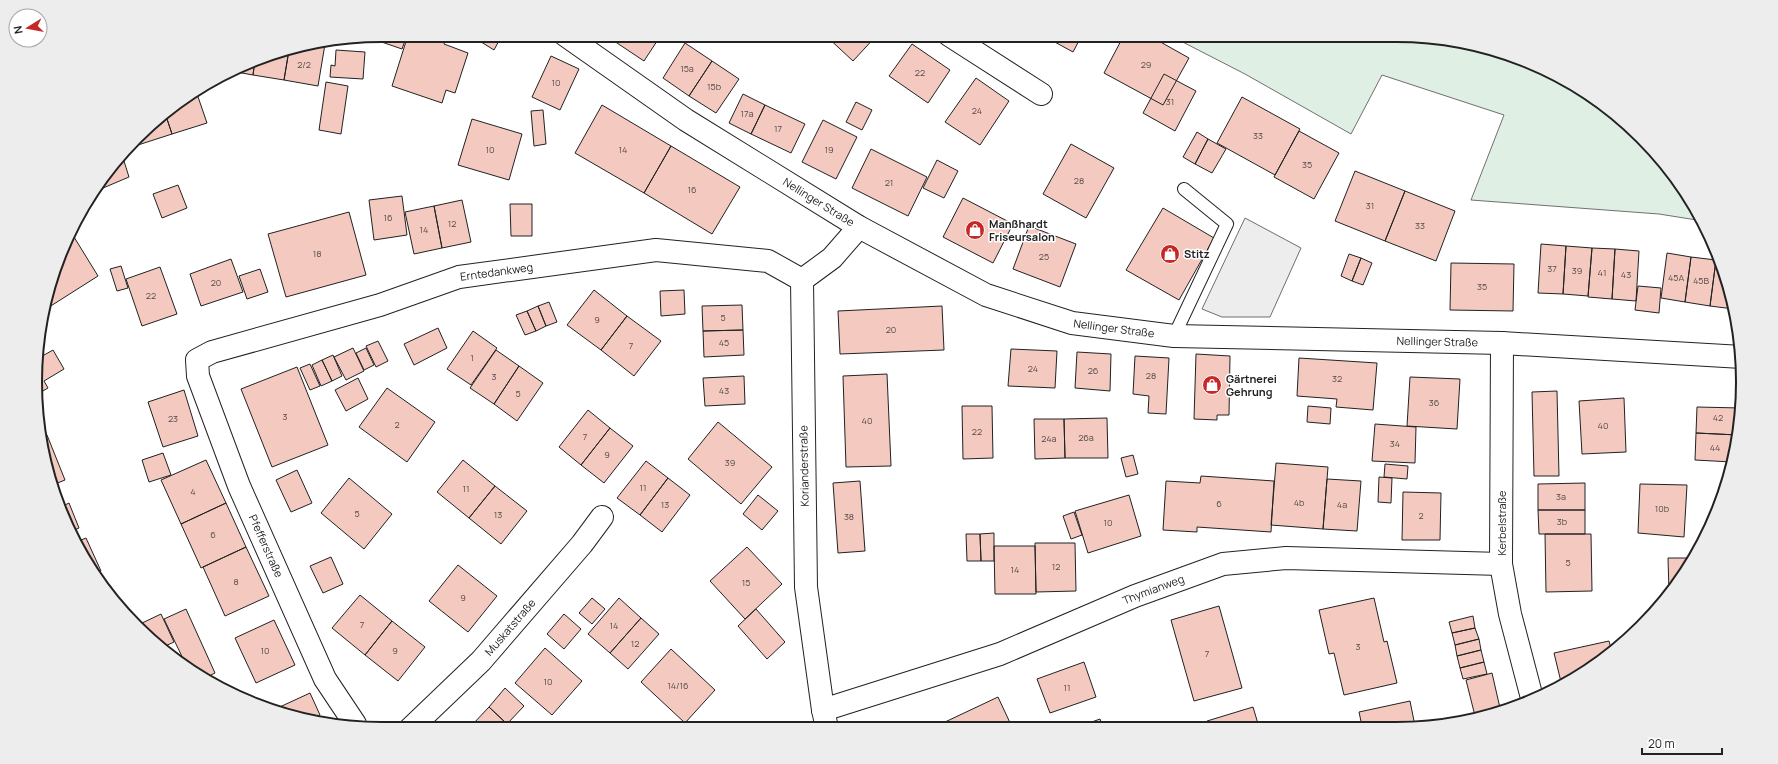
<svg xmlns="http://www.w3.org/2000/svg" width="1778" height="764" viewBox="0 0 1778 764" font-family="Manrope,sans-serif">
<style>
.green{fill:#e0efe3;stroke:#6f6f6f}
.parking{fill:#ededed;stroke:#6f6f6f}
.building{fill:#f3c9c0;stroke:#222}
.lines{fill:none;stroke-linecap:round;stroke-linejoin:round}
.service-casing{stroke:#222;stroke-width:14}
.minor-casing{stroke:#222;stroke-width:24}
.service{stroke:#fff;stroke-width:12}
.minor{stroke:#fff;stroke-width:22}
.labels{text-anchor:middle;stroke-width:3;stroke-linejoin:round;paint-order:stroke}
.number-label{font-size:9px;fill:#564c4a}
.street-label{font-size:11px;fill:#222;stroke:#fff}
.poi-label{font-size:11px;font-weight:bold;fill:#222;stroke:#fff;text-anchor:start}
.rim{fill:none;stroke:#222;stroke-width:2}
</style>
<rect width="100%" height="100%" fill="#fff"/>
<path class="green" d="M1169,35H1396L1508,53L1570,82L1625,121L1671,171L1703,221L1659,214L1471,200L1504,115L1382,75L1351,134L1245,74Z"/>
<path class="parking" d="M1245,218L1301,248L1270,317H1222L1202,309Z"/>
<path class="building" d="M382,35H407L402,49L367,37Z
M408,35H447L444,44L468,53L455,93L446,90L442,103L392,86Z
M470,35H502L494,50Z
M605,35H661L644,61Z
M825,35H877L853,61Z
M1042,35H1082L1073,52Z
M1124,35H1148L1189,58L1163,105L1104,73Z
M685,43L712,61L689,96L663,78Z
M325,44L318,86L284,80L289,50Z
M912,44L950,70L928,103L889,76Z
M289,50L284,80L253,75L255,60L270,53Z
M336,50L365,52L363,79L330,77L331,65L335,66Z
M551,56L579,69L560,110L532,97Z
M255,60L253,75L231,71Z
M712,61L739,79L716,113L689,96Z
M1164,74L1196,91L1175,131L1143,113Z
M976,78L1009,101L980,145L945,122Z
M326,82L348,86L341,134L319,130Z
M196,91L207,123L172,134L165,113Z
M743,94L765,105L751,134L729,123Z
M1242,97L1300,129L1275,175L1217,143Z
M856,102L872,110L862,130L846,122Z
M602,105L671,146L644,193L575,153Z
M765,105L805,124L791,153L751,134Z
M543,110L546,144L534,146L531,111Z
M165,113L172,134L138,145L137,141L153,121Z
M472,119L522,134L509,180L458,165Z
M823,120L857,137L836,179L802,162Z
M1299,131L1339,153L1314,199L1274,177Z
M1197,132L1208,139L1195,164L1183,157Z
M1208,139L1226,149L1212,173L1195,164Z
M1071,144L1114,168L1086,218L1043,194Z
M671,146L740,187L712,234L644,193Z
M871,149L927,177L908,216L852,188Z
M123,158L129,177L96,191Z
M937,160L958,171L944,198L923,188Z
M1355,171L1405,191L1385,241L1335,221Z
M178,185L187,208L162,218L153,194Z
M1405,191L1455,211L1436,261L1385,241Z
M402,196L407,235L374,240L369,200Z
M963,198L1013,224L993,263L943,237Z
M462,200L471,242L442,248L434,206Z
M510,204H532V236H511Z
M434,206L442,248L414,254L405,212Z
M1163,208L1214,238L1179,300L1126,270Z
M349,212L366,275L286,297L268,234Z
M1029,226L1076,244L1060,287L1013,269Z
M74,237L98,276L46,309L45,306L70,240Z
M1541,244L1566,246L1563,294L1538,293Z
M1566,246L1592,248L1588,296L1563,294Z
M1592,248L1615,249L1612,299L1588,297Z
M1615,249L1639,251L1636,301L1612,299Z
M1667,253L1691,257L1685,302L1661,298Z
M1349,254L1361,258L1352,281L1341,276Z
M1691,257L1716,260L1710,306L1685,302Z
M1361,258L1372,263L1363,285L1352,281Z
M231,259L243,292L201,306L190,274Z
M1716,260H1719L1731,292L1734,309L1710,306Z
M1451,263L1514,264L1513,311L1450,310Z
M121,266L128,288L117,291L110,269Z
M160,267L177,314L142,326L126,279Z
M260,269L268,292L247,299L239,276Z
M1638,286L1661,288L1659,313L1635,310Z
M594,290L627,316L601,350L567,325Z
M684,290L685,314L661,316L660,291Z
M549,302L557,322L546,326L538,306Z
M742,305L743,330L703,331L702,306Z
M538,306L546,326L536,331L527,311Z
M942,306L944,350L840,354L838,311Z
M527,311L536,331L525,335L516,315Z
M627,316L661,341L634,376L601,350Z
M438,328L447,348L414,365L404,344Z
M743,330L744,355L704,357L703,331Z
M473,331L497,348L471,385L447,369Z
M378,341L388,361L376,367L366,346Z
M353,348L364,371L346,380L334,357Z
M366,348L374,365L364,370L356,353Z
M1011,349L1057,351L1055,388L1008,386Z
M53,350L64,369L44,381L48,388L36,395L35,382L37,359Z
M496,350L519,366L494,404L470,388Z
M1077,352L1111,354L1110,391L1075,388Z
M1196,354L1230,356L1229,415H1217V420L1194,419Z
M333,355L342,376L332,381L322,360Z
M1135,356L1169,358L1166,414L1148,413L1149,396L1133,394Z
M1299,358L1377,363L1373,410L1336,407L1337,399L1297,396Z
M322,360L332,381L321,386L312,365Z
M310,364L320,386L310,390L300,368Z
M519,366L543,383L517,421L494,404Z
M297,367L328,445L272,467L241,389Z
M887,374L891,466L846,467L843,376Z
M744,376L745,404L705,406L703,378Z
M1410,377L1460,379L1457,429L1407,426Z
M358,378L368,399L346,411L335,390Z
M387,388L435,422L407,462L359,427Z
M184,390L198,436L163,447L148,402Z
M1557,391L1559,476H1534L1532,392Z
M1624,398L1626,452L1582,454L1579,401Z
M962,406H992L993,458L963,459Z
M1308,406L1331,408L1330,424L1307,422Z
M1697,407L1741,408L1738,435L1696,433Z
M588,410L610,428L581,465L559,447Z
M1107,418L1108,458H1065L1064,419Z
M1034,419H1064L1065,458L1035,459Z
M718,422L772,467L741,504L688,459Z
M1375,424L1416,427L1415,463L1372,461Z
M610,428L633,446L604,483L581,465Z
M1696,433L1738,435L1732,462L1695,460Z
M47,435L65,480L55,484L42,449L40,437Z
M163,453L171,475L149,482L142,460Z
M1133,455L1138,474L1126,477L1121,458Z
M206,460L226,503L181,524L161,480Z
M463,460L495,486L469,518L437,492Z
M646,461L668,478L640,515L617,498Z
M1276,463L1328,467L1323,529L1271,525Z
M1385,464L1408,466L1407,479L1384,477Z
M297,470L312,503L291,512L276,480Z
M1201,476L1274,481L1271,532L1197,527V532L1163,530L1166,481L1200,483Z
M1379,477L1392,478L1391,503L1378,502Z
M349,478L392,514L364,549L321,513Z
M668,478L690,495L662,532L640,515Z
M1327,479L1361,481L1357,531L1323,529Z
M860,481L865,551L838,553L833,483Z
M1585,483V510H1538V484Z
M1640,484L1687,485L1684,537L1638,533Z
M495,486L527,511L501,544L469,518Z
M1403,492L1441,493L1440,540H1402Z
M758,495L778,511L762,530L743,514Z
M1129,495L1141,536L1088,553L1075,511Z
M69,503L79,528L72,531L63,506Z
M226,503L246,547L201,568L181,524Z
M1538,510H1585V534H1539Z
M1074,512L1082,535L1071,539L1063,516Z
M994,533V561H981L980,534Z
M966,534H980L981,561H967Z
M1545,534H1591L1592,591L1546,592Z
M86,538L101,571L96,573L82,556L76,542Z
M1035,543H1075L1076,591L1036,592Z
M994,546H1035L1036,594H995Z
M246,547L269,596L225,616L203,567Z
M747,547L782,584L745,619L710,581Z
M331,557L343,584L323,593L310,566Z
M1668,558H1693L1684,575L1669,592Z
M458,565L497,596L468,632L429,601Z
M360,595L392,621L365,655L332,628Z
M592,598L605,609L592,624L579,613Z
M619,598L641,618L610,653L588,634Z
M1374,598L1384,642L1387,641L1397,683L1344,695L1334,653L1329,654L1319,610Z
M1219,606L1242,688L1194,701L1171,620Z
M186,609L215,673L203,679L187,667L164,619Z
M756,609L785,642L767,659L738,626Z
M161,614L174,642L161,648L153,643L142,630L140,624Z
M564,614L581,629L564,649L547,634Z
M1473,616L1475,628L1452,633L1449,622Z
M641,618L659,634L628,669L610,653Z
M274,620L295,665L256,683L235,638Z
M392,621L425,647L398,681L365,655Z
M1475,628L1479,639L1455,645L1452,633Z
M1479,639L1481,650L1457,656L1455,645Z
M1609,641L1612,652L1570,680L1561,682L1554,653Z
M545,648L582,681L552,715L515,683Z
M671,649L715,690L685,723L641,682Z
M1481,650L1484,662L1460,668L1457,656Z
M1084,662L1096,697L1050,713L1037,679Z
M1484,662L1487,674L1463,679L1460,668Z
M1492,673L1500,708L1475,716L1466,680Z
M505,688L524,706L507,724L489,707Z
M310,693L320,715L315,718L271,711Z
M998,697L1012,727H948L945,722Z
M1410,701L1415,726H1362L1359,712Z
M489,707L507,724L503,729H476L472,725Z
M1253,707L1259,727H1208L1207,721Z
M1100,719L1103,727H1078Z
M945,722L948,727H934Z"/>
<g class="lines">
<g class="service-casing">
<path id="service" d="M1174,336L1227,224L1184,189"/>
</g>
<g class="minor-casing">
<g id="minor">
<path id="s1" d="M565,35L686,120L859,227L986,295L1072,323L1174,336L1502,343L1742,357"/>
<path d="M949,35L1041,94"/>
<path d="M1502,343L1501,564L1510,614L1532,698"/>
<path id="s2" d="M823,710L1000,654L1135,596L1223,564L1286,558L1501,564"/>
<path id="s3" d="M355,724L325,679L239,486L198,376L197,360L212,352L380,305L459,277L656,250L768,261L802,280"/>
<path d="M827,728L823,710L806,587L802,280L832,258L859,227"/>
<path id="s4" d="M410,729L481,661L582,544L602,517"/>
</g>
</g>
<use href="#service" class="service"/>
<use href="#minor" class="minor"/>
</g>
<defs>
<g id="shop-disc" transform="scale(1)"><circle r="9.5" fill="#c62828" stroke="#fff"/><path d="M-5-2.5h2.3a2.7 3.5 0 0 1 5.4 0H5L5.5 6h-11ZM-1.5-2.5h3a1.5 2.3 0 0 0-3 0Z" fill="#fff"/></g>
</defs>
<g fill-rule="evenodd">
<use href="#shop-disc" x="975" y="230"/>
<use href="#shop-disc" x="1170" y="254"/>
<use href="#shop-disc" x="1212" y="385"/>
</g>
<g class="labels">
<g class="number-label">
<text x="304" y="68">2/2</text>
<text x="1146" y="68">29</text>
<text x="687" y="72">15a</text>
<text x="920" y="76">22</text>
<text x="556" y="86">10</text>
<text x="714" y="90">15b</text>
<text x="1170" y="105">31</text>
<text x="977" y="114">24</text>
<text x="747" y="117">17a</text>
<text x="778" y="132">17</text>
<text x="1258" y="139">33</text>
<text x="490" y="153">10</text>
<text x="623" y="153">14</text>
<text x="829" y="153">19</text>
<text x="1307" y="168">35</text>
<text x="1079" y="184">28</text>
<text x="889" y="186">21</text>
<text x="692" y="193">16</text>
<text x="1370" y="209">31</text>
<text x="388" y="221">16</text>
<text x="452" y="227">12</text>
<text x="1420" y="229">33</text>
<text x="424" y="233">14</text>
<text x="317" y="257">18</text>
<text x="1044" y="260">25</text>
<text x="1552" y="272">37</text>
<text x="1577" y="274">39</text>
<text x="1602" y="276">41</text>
<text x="1626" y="278">43</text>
<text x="1676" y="281">45A</text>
<text x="1701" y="284">45B</text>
<text x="216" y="286">20</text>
<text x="1482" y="290">35</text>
<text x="151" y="299">22</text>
<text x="723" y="321">5</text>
<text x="597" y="323">9</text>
<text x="891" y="333">20</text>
<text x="724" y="346">45</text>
<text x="631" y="349">7</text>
<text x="472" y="361">1</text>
<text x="1033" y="372">24</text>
<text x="1093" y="374">26</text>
<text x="1151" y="379">28</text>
<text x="494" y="380">3</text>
<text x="1337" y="382">32</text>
<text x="724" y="394">43</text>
<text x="518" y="397">5</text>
<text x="1434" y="406">36</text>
<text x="285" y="420">3</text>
<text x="1718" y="421">42</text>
<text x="173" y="422">23</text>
<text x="867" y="424">40</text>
<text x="397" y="428">2</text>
<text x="1603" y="429">40</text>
<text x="977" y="435">22</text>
<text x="585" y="440">7</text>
<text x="1086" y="441">26a</text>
<text x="1049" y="442">24a</text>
<text x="1395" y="447">34</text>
<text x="1715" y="451">44</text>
<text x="607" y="458">9</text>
<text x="730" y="466">39</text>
<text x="643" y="491">11</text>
<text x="466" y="492">11</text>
<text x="193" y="495">4</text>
<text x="1561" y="500">3a</text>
<text x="1299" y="506">4b</text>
<text x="1219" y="507">6</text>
<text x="665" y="508">13</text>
<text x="1342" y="508">4a</text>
<text x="1662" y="512">10b</text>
<text x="357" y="517">5</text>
<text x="498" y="518">13</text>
<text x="1421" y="519">2</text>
<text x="849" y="520">38</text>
<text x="1562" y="525">3b</text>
<text x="1108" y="526">10</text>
<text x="213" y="538">6</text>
<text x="1568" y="566">5</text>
<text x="1056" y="570">12</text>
<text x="1015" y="573">14</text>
<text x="236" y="585">8</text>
<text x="746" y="586">15</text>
<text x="463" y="601">9</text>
<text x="362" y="628">7</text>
<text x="614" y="629">14</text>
<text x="635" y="647">12</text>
<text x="1358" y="650">3</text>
<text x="265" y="654">10</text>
<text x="395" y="654">9</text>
<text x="1207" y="657">7</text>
<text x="548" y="685">10</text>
<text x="678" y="689">14/16</text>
<text x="1067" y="691">11</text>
</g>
<g class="street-label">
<text dy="4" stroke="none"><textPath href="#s1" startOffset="304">Nellinger Straße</textPath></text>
<text dy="4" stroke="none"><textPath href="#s3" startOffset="712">Erntedankweg</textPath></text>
<text dy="4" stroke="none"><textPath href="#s1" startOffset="628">Nellinger Straße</textPath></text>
<text dy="4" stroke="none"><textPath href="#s1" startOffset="952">Nellinger Straße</textPath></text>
<text transform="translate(804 466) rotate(-91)" y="4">Korianderstraße</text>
<text transform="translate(1502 523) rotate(-90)" y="4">Kerbelstraße</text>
<text transform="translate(266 546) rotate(66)" y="4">Pfefferstraße</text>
<text dy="4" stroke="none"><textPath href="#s2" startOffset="352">Thymianweg</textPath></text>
<text dy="4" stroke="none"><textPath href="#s4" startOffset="143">Muskatstraße</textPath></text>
</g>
<g class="poi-label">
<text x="989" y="228">Manßhardt<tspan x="989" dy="13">Friseursalon</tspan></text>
<text x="1184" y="258">Stitz</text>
<text x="1226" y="383">Gärtnerei<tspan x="1226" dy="13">Gehrung</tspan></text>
</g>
</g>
<path d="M0 0H1778V764H0ZM382 42H1396A340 340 0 0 1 1736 382V382A340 340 0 0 1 1396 722H382A340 340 0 0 1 42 382V382A340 340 0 0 1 382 42Z" fill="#ededed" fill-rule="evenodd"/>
<path class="rim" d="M382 42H1396A340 340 0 0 1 1736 382V382A340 340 0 0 1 1396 722H382A340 340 0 0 1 42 382V382A340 340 0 0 1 382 42Z"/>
<g transform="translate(28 28) rotate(259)"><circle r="19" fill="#ffffff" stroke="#a7a7a7"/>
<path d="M0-3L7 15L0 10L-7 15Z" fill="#c62828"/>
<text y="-6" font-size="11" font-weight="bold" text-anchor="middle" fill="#222222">N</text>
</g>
<path d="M1642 748v6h80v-6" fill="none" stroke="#222222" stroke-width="2"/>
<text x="1648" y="748" font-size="12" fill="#222222" stroke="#ffffff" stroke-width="3" paint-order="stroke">20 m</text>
</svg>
